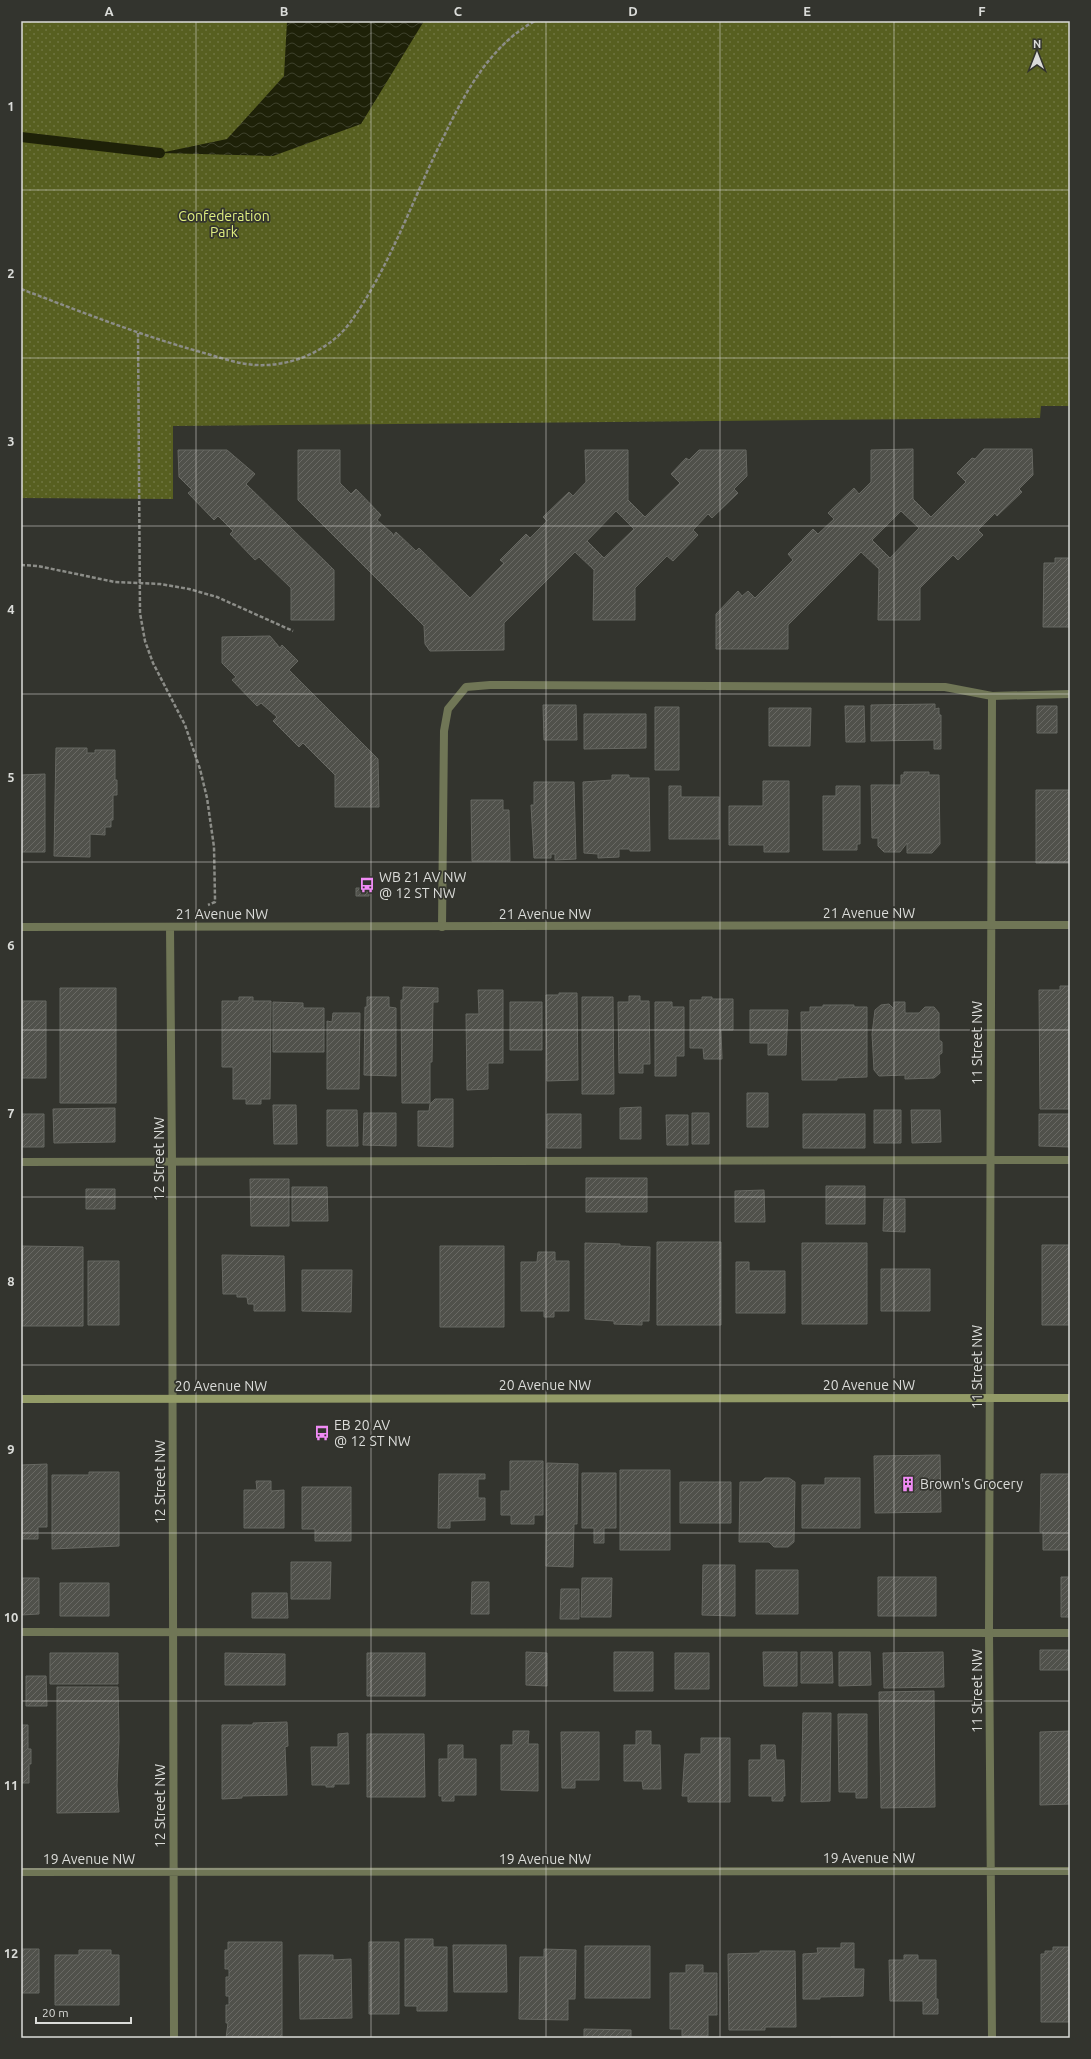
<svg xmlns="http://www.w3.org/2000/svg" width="1091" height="2059" viewBox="0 0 1091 2059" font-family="Ubuntu,sans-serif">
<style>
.park{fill:url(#park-dots)}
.water{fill:url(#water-waves)}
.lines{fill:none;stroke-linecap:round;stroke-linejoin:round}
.stream{stroke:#1e2108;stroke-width:10}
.building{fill:url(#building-hatch);stroke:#676862;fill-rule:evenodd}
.path{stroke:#8c8d88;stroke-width:2.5;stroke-dasharray:4 2;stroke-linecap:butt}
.lane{stroke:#707656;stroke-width:8}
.street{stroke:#707656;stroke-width:8}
.secondary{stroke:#939b67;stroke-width:8}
.grid{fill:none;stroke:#dbdcd9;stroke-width:1;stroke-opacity:0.55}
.labels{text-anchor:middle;stroke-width:3.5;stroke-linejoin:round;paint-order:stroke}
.park-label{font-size:14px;fill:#e0ef81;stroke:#33342e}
.poi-label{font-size:14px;fill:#dbdcd9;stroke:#33342e;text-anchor:start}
.street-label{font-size:14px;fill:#dbdcd9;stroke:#33342e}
.neatline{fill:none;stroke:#dbdcd9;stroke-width:1.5}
.grid-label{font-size:13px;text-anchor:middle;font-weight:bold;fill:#dbdcd9}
</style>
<defs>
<pattern id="park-dots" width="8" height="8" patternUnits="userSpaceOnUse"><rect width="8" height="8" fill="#575f20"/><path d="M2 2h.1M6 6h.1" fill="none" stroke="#6f7540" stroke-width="1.8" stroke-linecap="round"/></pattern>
<pattern id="water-waves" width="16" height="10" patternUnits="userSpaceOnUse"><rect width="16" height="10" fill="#1e2108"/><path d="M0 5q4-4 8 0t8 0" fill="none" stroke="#3e412b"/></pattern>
<pattern id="building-hatch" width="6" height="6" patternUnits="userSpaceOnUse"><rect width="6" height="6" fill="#50514b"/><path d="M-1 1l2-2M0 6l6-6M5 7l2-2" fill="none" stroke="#696964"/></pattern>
</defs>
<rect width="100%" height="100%" fill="#33342e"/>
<path class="park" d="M21,21H1070V406H1041L1040,418L173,426V499L21,498Z"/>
<path class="water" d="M287,21H424L361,124L273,156L160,153L227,139L284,76Z"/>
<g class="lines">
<path class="stream" d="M21,137L160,153"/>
</g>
<path class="building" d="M913,449V499L931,517L966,482L957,473L972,458L975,459L984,449H1032L1033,475L1019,489L1022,492L997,516L995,513L978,530L983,535L958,560L953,555L920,588V620H878L879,569L861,552L788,625V649H716V614L738,591L742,596L748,591L755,598L793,560L788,554L813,529L818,534L834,519L828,513L854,488L859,494L871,482V450ZM901,511L919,528L890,558L872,540Z
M178,450H227L255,474L246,484L334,570V620H291V588L259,557L255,560L230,534L233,531L218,516L214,520L188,493L192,490L179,477Z
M298,450H340V483L351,494L356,489L381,515L377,520L392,533L393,536L396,532L416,551L419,548L470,598L504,563L500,560L526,534L530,538L547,521L543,517L569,492L573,496L586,482L585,450H628V500L645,517L680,483L671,474L686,458L689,460L699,450H746L747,476L734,489L738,493L712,518L708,514L693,530L698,535L673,561L667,556L635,588V620H593L594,570L575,552L504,623V650L430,651L425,644L424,626L298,500ZM616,511L634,529L604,558L587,541Z
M1055,558H1070V627H1043L1044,563H1055Z
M270,636L280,648L282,645L298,661L289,670L378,759L379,807H335V775L303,743L299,747L273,721L277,717L261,703L257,706L232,680L236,677L222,663V637Z
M935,704V709L939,708V715H941V749H934V740L871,741V705Z
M543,705H576L577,740H544Z
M845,706H864L865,742H846Z
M1037,706H1057V733H1037Z
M655,707H679V770H655Z
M769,708H811L810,746H769Z
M584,714H646V748L584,749Z
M56,748H87V753H95V750H115V780H117V795H113V820H111V827H105V835L90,834V857L54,856Z
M904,772H929V775H939L940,844L932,853H907V843L900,852H884L878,846V838H872L871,785H901V775H904Z
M45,774V852H21V775Z
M612,775H629V778H649L650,851H630V849H619V857L598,858V854L584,853L583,782L612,780Z
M763,781H789V852H764V845H729V806H763Z
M534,782H574L576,859L555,860V854H551V858H534L531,805H534Z
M669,786H681V797H719V839H669Z
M836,786H860V844H857V850H823V796H836Z
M1036,790H1069L1070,863H1036Z
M471,800H503V810H509L510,861H472Z
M356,888H369V896H356Z
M1060,986H1070V1109H1040L1039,990H1060Z
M403,987L438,988V1002H433L432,1062H430V1103H402L401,1000H403Z
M60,988H116V1103H60Z
M478,990H503V1063H488V1089L467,1090L466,1014H479Z
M559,993H577L578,1080L547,1081L546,995H559Z
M629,996H640V1001H649L650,1064H643V1073H619L618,1002H629Z
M239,997H253V1001H271L270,1099H261V1104H246V1099H233V1067H222V1001H239Z
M367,997H389V1007L396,1008V1076L364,1075L365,1007H367Z
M582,997H613L614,1094H582Z
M702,997H712V999H733V1030H721L722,1059H704L703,1048H690V1000H702Z
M21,1001H46V1078H21Z
M273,1002L303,1003V1008H324V1052H273Z
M510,1002H542V1050H510Z
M655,1002H672V1007H684V1056H676V1076H655Z
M894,1002H905V1013H919L925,1007H934L939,1013V1040L942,1042V1053L939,1055L940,1073L934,1078L905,1079V1075L879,1076L874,1070L872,1034L875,1010L881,1005L889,1004L894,1009Z
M823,1005H854V1007H867V1077L837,1078V1080H802L801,1012H810V1007H823Z
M750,1010H788L786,1055H768V1043H750Z
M333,1013H360L359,1089H327V1021L332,1022Z
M747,1093H768V1127H747Z
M435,1099H453V1147L418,1146V1111H429L430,1104Z
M273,1105H296L297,1144H274Z
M641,1107V1139H620V1108Z
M115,1108V1142L54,1143L53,1109Z
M327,1110H357L358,1146H327Z
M874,1110H901V1143H874Z
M911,1110H940L941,1142L912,1143Z
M364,1113H396V1146L363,1145Z
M692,1113H709V1144H692Z
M21,1114H44V1147H21Z
M547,1114H581V1148H547Z
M803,1114H865V1148H803Z
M1039,1114H1070V1147L1039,1146Z
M666,1115H688V1145H667Z
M586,1178H647V1212H586Z
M250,1179H289V1226H251Z
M826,1186H865V1224H826Z
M292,1187H327L328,1221H292Z
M86,1189H115V1209H86Z
M764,1190L765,1222H735V1191Z
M884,1199H905V1232L883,1231Z
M657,1242H721V1325H657Z
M585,1243L620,1244V1246L650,1247L649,1321H642V1325L614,1324V1321L585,1319Z
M802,1243H867V1324H802Z
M1042,1245H1070V1325H1042Z
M21,1246L83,1247V1326H21Z
M440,1246H504V1327H440Z
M538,1252H555V1261H569V1311H554V1317H544V1311H521V1262H537Z
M222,1255L284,1256L285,1311H254V1304H248L247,1297H237V1294H223Z
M88,1261H119V1325H88Z
M736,1262H749V1271H785V1313H736Z
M881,1269H930V1311H881Z
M302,1270H352L351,1312L302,1311Z
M940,1455L941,1512L875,1513L874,1456Z
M510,1461H543V1515H534V1524H511V1515H501V1491H510Z
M547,1463L578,1464L577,1524H574L573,1567L546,1566Z
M47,1464V1527H38V1539H21V1465Z
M620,1470H670V1550H620Z
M89,1472H119V1546L52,1549V1475H89Z
M582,1473H616V1528H604V1543H594V1528H582Z
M439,1474H485V1479H478V1498H485V1520L450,1521V1528H438Z
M1041,1474H1070V1550H1043V1532H1040Z
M765,1478H789L795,1482L794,1542L788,1547H774L769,1542H739L740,1482H761Z
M825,1478H860V1528H802V1485H825Z
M256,1481H271V1491L284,1490V1528H244V1490H257Z
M680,1482H731V1523H680Z
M302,1487H351V1541H315V1529H302Z
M291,1562H331L330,1599H291Z
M703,1565H735V1616L702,1615Z
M756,1570H798V1614H756Z
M878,1577H936V1616H878Z
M1061,1577H1070V1617H1061Z
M21,1578H39V1614L21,1615Z
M582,1578H612L611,1617H581Z
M472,1582H489V1614H471Z
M60,1583H109V1616H60Z
M561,1589H579V1619H560Z
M252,1593H287L288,1618H252Z
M1040,1650H1069V1670H1040Z
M526,1652L547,1653V1686L526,1685Z
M614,1652H653V1691H614Z
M763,1652H797V1686H764Z
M801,1652H832L833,1683H801Z
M839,1652H870L871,1685L839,1686Z
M943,1652L944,1687L884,1688L883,1653Z
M50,1653H118V1684H50Z
M225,1653L285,1654V1685H225Z
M367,1653H425V1696H367Z
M675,1653H709V1689H675Z
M26,1676H46L47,1706H26Z
M57,1687H118L119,1739L117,1786L119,1812L57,1813Z
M934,1691L935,1807L881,1808L879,1692Z
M803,1713H831L830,1801L801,1802Z
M838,1714H867V1798H856V1792H839Z
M287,1722L288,1746L285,1747L287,1795L242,1796V1798L222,1799V1725H253V1723Z
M21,1725H28V1749H31V1764H29V1783H21Z
M513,1731H529L528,1744H538V1791L501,1790V1745H513Z
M636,1731H651V1745H660L661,1789H643L642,1781H624V1745H636Z
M1070,1731V1804L1040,1805V1732Z
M561,1732H599V1780H575V1788H562Z
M348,1733L349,1784H334V1787H326V1785H312L311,1747H338V1734Z
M367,1734H424L425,1797H367Z
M701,1738H730V1802H688V1796H682L685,1754H701Z
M448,1745H463V1759H476V1795H454V1801H442V1796H439V1759H448Z
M761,1745H775L776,1760H784L785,1796H783V1801H772V1796H749V1760H761Z
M405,1939H433V1947H447V2011H417V2006H405Z
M228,1942H282V2038H226L228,2023H226V2005H229V1996H226V1977H229V1969H225V1950H228Z
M369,1942H399V2014H369Z
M841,1943H854V1969H864L863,1996L820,1997V1999H803V1954L818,1953L817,1948H841Z
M453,1945H506L507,1992H454Z
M585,1946H650V1998H585Z
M1053,1947H1070V2022H1041V1954H1045V1951H1053Z
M21,1949H39V1993H21Z
M544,1949L576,1950L575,1999H568V2020L519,2019L520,1957H544Z
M79,1950H111V1955H119V2005H55V1955H79Z
M760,1951H795L796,2027H765V2030H729L728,1954L760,1953Z
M299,1955H333V1960L351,1959L352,2018L300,2019Z
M904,1955H918V1960H936V1999H938V2014H923V2001H890L889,1960H904Z
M686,1965H703V1973H717V2015H708V2036H682V2029H670V1973H686Z
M584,2029L631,2030V2038H584Z
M831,2037H870V2038H831Z"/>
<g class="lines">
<path class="path" d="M21,289C79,311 137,334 197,351C216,356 236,364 256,365C292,367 331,350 352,320C392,263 414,195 445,134C465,92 492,44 535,21
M138,333L140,613L145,641L153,663L185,725L200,769L207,798L214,847L215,899V902L208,905
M21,565L38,566L115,582L160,584L189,589L217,597L293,631"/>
<path class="lane" d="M442,927L444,731L448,709L466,687L490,685L945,687L992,696L1070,694
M21,1162L1070,1160
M21,1632L1070,1633"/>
<path class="street" d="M21,927L1070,925
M170,927L172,1162L174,2038
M21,1872L1070,1871
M992,2038L989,1633L992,696"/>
<path class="secondary" d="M21,1399L1070,1398"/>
</g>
<path class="grid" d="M196,21V2038M371,21V2038M546,21V2038M720,21V2038M894,21V2038M21,190H1070M21,358H1070M21,526H1070M21,694H1070M21,862H1070M21,1030H1070M21,1197H1070M21,1365H1070M21,1533H1070M21,1701H1070M21,1869H1070"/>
<defs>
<g id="bus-bare" transform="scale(1.2)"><path d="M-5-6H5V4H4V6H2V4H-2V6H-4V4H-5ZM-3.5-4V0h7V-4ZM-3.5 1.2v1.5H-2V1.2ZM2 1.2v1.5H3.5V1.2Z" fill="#f08bf5" stroke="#33342e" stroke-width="2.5" paint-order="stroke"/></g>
<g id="building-bare" transform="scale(1.2)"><path d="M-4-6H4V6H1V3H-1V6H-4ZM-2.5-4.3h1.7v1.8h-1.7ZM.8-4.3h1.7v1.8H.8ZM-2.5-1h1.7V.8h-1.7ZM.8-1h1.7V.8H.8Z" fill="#f08bf5" stroke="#33342e" stroke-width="2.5" paint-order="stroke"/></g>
</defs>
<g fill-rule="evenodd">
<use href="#bus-bare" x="367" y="885"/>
<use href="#bus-bare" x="322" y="1433"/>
<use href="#building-bare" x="908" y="1484"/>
</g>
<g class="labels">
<g class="park-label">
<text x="224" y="221">Confederation<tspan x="224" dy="16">Park</tspan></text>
</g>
<g class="poi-label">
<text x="379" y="882">WB 21 AV NW<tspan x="379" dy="16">@ 12 ST NW</tspan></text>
<text x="334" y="1430">EB 20 AV<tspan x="334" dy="16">@ 12 ST NW</tspan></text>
<text x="920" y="1489">Brown's Grocery</text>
</g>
<g class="street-label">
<text x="869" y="918">21 Avenue NW</text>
<text x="222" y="919">21 Avenue NW</text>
<text x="545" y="919">21 Avenue NW</text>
<text transform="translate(977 1043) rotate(-90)" y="5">11 Street NW</text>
<text transform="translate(159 1159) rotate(-90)" y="5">12 Street NW</text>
<text transform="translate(977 1367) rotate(-90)" y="5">11 Street NW</text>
<text x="545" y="1390">20 Avenue NW</text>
<text x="869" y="1390">20 Avenue NW</text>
<text x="221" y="1391">20 Avenue NW</text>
<text transform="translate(160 1482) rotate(-90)" y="5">12 Street NW</text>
<text transform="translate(977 1691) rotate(-90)" y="5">11 Street NW</text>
<text transform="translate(160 1806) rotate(-90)" y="5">12 Street NW</text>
<text x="869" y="1863">19 Avenue NW</text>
<text x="89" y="1864">19 Avenue NW</text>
<text x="545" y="1864">19 Avenue NW</text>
</g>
</g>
<rect width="1091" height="2059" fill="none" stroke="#33342e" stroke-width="44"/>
<g transform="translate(1037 54)" stroke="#33342e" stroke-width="3" paint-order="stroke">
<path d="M0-3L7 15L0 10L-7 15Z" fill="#dbdcd9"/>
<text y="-6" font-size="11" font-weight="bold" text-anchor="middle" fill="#dbdcd9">N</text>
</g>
<path d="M36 2017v6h95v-6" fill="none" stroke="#dbdcd9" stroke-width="2"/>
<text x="42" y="2017" font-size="12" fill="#dbdcd9" stroke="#33342e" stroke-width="3" paint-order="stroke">20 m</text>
<rect x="22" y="22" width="1047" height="2015" class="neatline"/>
<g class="grid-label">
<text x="109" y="16">A</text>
<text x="284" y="16">B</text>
<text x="458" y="16">C</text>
<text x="633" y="16">D</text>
<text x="807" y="16">E</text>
<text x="982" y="16">F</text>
<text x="11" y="111">1</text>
<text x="11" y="278">2</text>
<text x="11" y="446">3</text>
<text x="11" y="614">4</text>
<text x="11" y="782">5</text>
<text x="11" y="950">6</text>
<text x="11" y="1118">7</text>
<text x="11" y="1286">8</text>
<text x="11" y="1454">9</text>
<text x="11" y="1622">10</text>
<text x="11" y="1790">11</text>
<text x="11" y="1958">12</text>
</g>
</svg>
